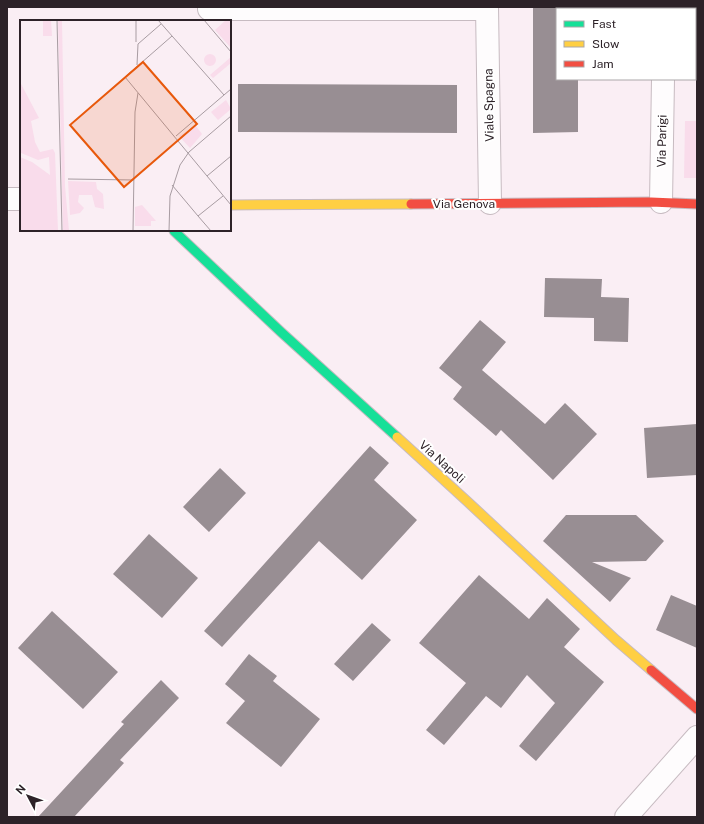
<svg xmlns="http://www.w3.org/2000/svg" width="704" height="824" viewBox="0 0 704 824" font-family="'Public Sans',sans-serif">
<style>
.green{fill:#f9dceb}
.building{fill:#988e93}
.lines{fill:none;stroke-linecap:round;stroke-linejoin:round}
.street-casing{stroke:#c7bbc1;stroke-width:24}
.fast-casing{stroke:#c7bbc1;stroke-width:11}
.slow-casing{stroke:#c7bbc1;stroke-width:11}
.jam-casing{stroke:#c7bbc1;stroke-width:11}
.street{stroke:#fefcfd;stroke-width:22}
.fast{stroke:#16e098;stroke-width:9}
.slow{stroke:#ffcf43;stroke-width:9}
.jam{stroke:#f24e42;stroke-width:9}
.labels{text-anchor:middle;stroke-width:4;stroke-linejoin:round;paint-order:stroke}
.street-label{font-size:12px;fill:#2d2228;stroke:#fff}
.inset-road{fill:none;stroke:#a89ca2;stroke-width:1}
.view{fill:#e8590c;fill-opacity:0.15;stroke:#e8590c;stroke-width:2}
.inset-edge{fill:none;stroke:#2d2228;stroke-width:2}
</style>
<rect width="100%" height="100%" fill="#faeef4"/>
<path class="green" d="M685,121H697V178H684Z"/>
<path class="building" d="M533,7H557V79H578V132L533,133Z
M238,84L457,85V133L238,132Z
M545,278L602,279L601,297L629,298L628,342L594,341V318L544,317Z
M480,320L506,342L482,370L545,424L565,403L597,434L553,480L501,430L496,436L453,399L462,387L439,368Z
M697,424V475L647,478L644,428Z
M370,446L389,463L374,480L417,520L362,580L319,541L222,647L204,631Z
M220,468L246,493L209,532L183,507Z
M566,515H636L664,541L646,561L592,562L631,578L610,602L543,541Z
M149,534L198,578L162,618L113,574Z
M479,575L529,619L547,598L580,629L564,647L604,682L536,761L519,746L555,703L527,675L501,708L486,696L444,745L426,730L466,683L419,643Z
M671,595L697,606V648L656,630Z
M52,611L118,672L83,709L18,648Z
M372,623L391,640L353,681L334,664Z
M249,654L277,676L273,681L320,719L281,767L226,723L245,701L225,684Z
M161,680L179,698L120,760L124,763L74,817H38L124,724L121,722Z"/>
<g class="lines">
<g class="street-casing">
<path id="street" d="M487,7L490,203
M209,9H487
M664,9V7
M7,199H21
M661,202L663,79
M626,817L697,737"/>
</g>
<g class="fast-casing">
<path id="fast" d="M174,230V231L281,332L397,437"/>
</g>
<g class="slow-casing">
<path id="slow" d="M230,205L411,204
M397,437L469,503L616,640L651,670"/>
</g>
<g class="jam-casing">
<path id="jam" d="M411,204L651,202L697,204
M651,670L697,709"/>
</g>
<use href="#street" class="street"/>
<use href="#fast" class="fast"/>
<use href="#slow" class="slow"/>
<use href="#jam" class="jam"/>
</g>
<g class="labels">
<g class="street-label">
<text transform="translate(489 105) rotate(-91)" y="4">Viale Spagna</text>
<text transform="translate(662 141) rotate(-89)" y="4">Via Parigi</text>
<text x="464" y="208">Via Genova</text>
<text transform="translate(442 462) rotate(42)" y="4">Via Napoli</text>
</g>
</g>
<g transform="translate(20 20)">
<rect width="211" height="211" fill="#faeef4"/>
<path d="M23,0H31L32,16H23ZM38,0H42L45,166L49,211H43ZM206,0H211V28L195,10ZM184 40a6 6 0 1 1 12 0a6 6 0 1 1-12 0ZM211,37V43L193,58L190,55ZM0,62L19,98L11,101L15,122L20,132L33,129L35,133L38,211H0V137L12,142L30,155L29,137L18,140L1,133ZM206,80L211,89L198,100L191,92ZM176,106L182,114L170,128L159,116ZM48,161L76,162L77,169L83,174L84,189L75,187L72,175H59L58,182L64,188L60,193L50,195ZM122,185L136,201H131V206H115V187Z" fill="#f9dceb"/>
<path class="inset-road" d="M37,0L42,211M138,0L204,75M184,0L211,32M152,16L105,57L211,185M116,22V0M117,45L118,24L141,4M156,116L211,69M187,156L211,136M48,159L114,160M152,165L178,196M113,211L115,92L118,73M149,211L150,176L160,145L169,132L211,96M191,211L178,196L203,176"/>
<path class="view" d="M123,42L177,104L104,167L50,105Z"/>
<rect width="211" height="211" class="inset-edge"/>
</g>
<rect width="704" height="824" fill="none" stroke="#2d2228" stroke-width="16"/>
<rect x="556" y="8" width="140" height="72" fill="#ffffff" stroke="#aba7a9"/>
<rect x="564" y="21" width="20" height="6" fill="#16e098" stroke="#aba7a9"/>
<text x="592" y="28" font-size="12" fill="#2d2228">Fast</text>
<rect x="564" y="41" width="20" height="6" fill="#ffcf43" stroke="#aba7a9"/>
<text x="592" y="48" font-size="12" fill="#2d2228">Slow</text>
<rect x="564" y="61" width="20" height="6" fill="#f24e42" stroke="#aba7a9"/>
<text x="592" y="68" font-size="12" fill="#2d2228">Jam</text>
<g transform="translate(28 796) rotate(311)" stroke="#ffffff" stroke-width="3" paint-order="stroke">
<path d="M0-3L7 15L0 10L-7 15Z" fill="#2d2228"/>
<text y="-6" font-size="11" font-weight="bold" text-anchor="middle" fill="#2d2228">N</text>
</g>
</svg>
